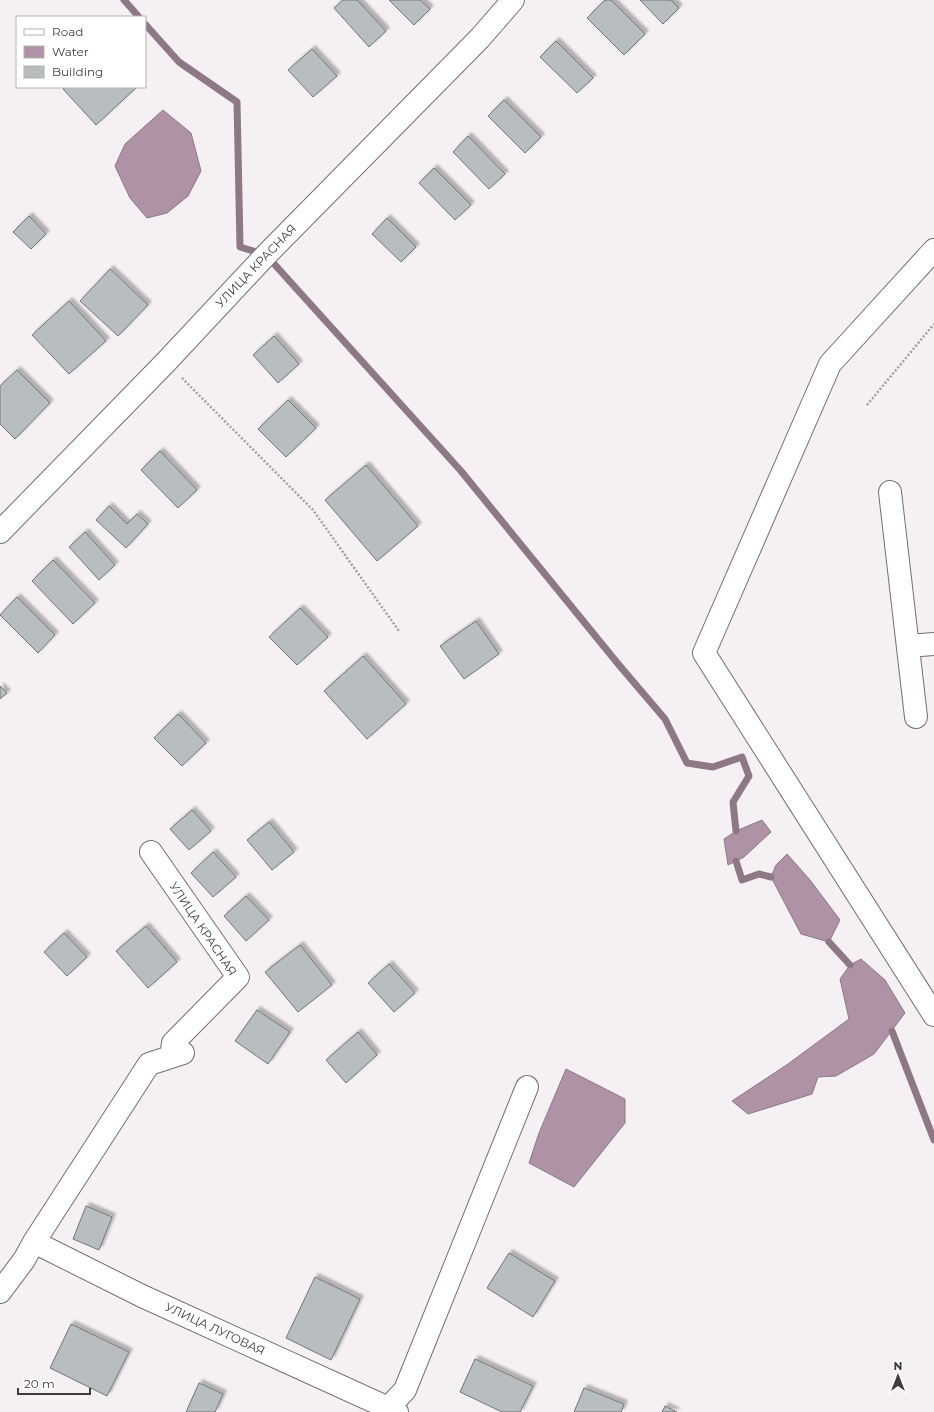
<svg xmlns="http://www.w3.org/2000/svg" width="934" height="1412" viewBox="0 0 934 1412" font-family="Montserrat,sans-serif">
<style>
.water{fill:#b092a6;stroke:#8e7886}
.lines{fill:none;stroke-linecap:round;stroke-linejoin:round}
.stream{stroke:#8e7886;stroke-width:7}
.building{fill:#b8bebf;stroke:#717678;filter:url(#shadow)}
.minor-casing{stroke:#746f72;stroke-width:24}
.path{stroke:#a29ea1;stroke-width:2.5;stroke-dasharray:2 2;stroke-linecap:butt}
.minor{stroke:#fff;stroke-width:22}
.labels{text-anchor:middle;stroke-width:3;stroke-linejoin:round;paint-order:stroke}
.street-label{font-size:12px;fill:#3e3c3d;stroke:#fff}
</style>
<defs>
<filter id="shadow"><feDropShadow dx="3.5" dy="-3.5" stdDeviation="1" flood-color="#0004"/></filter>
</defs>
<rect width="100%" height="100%" fill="#f5f0f3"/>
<path class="water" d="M163,110L191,133L201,171L188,196L167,213L147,218L130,198L115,166L125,144Z
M762,820L771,832L744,857L728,865L724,839L736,831Z
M787,854L810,880L840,920L829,942L801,934L771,877L776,865Z
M861,959L885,980L905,1013L874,1054L836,1076L818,1077L812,1094L748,1114L732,1101L788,1064L849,1019L840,979L850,965Z
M566,1069L625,1099V1123L574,1187L529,1163L539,1133Z"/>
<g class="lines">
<path class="stream" d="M124,0L139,17
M145,24L179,62L237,102L240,247L266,255L461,471L619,665L665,719L687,763L713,767L742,757L749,776L733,802L736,831
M736,861L742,880L759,874L771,877
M829,942L850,965
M892,1031L934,1140"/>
</g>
<path class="building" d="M343,0H357L386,31L369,47L334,8Z
M389,0H420L430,9L414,25Z
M605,0H611L645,34L624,55L587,18Z
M640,0H671L679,8L663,24Z
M556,41L593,78L577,93L540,57Z
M312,49L337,76L313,97L288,70Z
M66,87H137L96,125L63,89Z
M504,100L541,137L525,153L488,116Z
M468,136L505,174L489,189L453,152Z
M434,168L471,205L455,220L419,183Z
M29,216L46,234L31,249L13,232Z
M387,218L416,247L401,262L372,234Z
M110,269L148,305L118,336L80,301Z
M69,301L106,341L69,374L32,335Z
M274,336L299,364L278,383L253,355Z
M17,370L50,403L15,439L0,424V386Z
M288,400L316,428L286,457L258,429Z
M160,451L197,490L178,508L141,470Z
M366,465L418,526L377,561L325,500Z
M109,506L127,524L137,514L148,524L126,548L96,520Z
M85,532L115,565L99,580L69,547Z
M53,560L95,603L73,624L32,581Z
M17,597L55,635L38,653L0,615Z
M300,608L328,637L297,665L269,637Z
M476,621L499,654L464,679L440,646Z
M363,656L406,704L367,739L324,691Z
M0,686L7,693L0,699Z
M178,714L206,743L182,766L154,738Z
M192,810L211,831L189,850L170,829Z
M269,822L294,852L272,870L247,840Z
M213,852L236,877L213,897L191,873Z
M246,896L269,920L246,941L224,916Z
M146,926L177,962L148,988L116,951Z
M64,933L87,957L67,976L44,952Z
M300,945L332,985L298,1012L265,972Z
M389,964L415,993L394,1012L368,983Z
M257,1010L290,1032L268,1064L235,1041Z
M358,1032L377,1055L346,1083L326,1060Z
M86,1206L112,1217L99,1250L73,1239Z
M509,1253L555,1281L533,1317L487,1288Z
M315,1277L360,1299L331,1360L286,1338Z
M71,1324L129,1352L107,1396L50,1368Z
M475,1359L533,1386L520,1412H502L460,1392Z
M199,1383L223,1394L215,1412H186Z
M584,1388L624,1404L621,1412H574Z
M665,1406L677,1412H662Z"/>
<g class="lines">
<g class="minor-casing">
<path id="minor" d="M934,250L830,364L704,653L934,1015
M890,492L916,717
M0,532L166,362L266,255L480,38L513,0
M908,646L934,644
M151,852L238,977L173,1043L171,1057
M34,1242L142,1296L397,1412
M0,1292L24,1260L34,1242L149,1064L183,1053
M387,1412L388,1408L405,1390L527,1087"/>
</g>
<path class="path" d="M182,378L313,510L399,631
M867,405L934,324"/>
<use href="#minor" class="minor"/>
</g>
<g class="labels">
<g class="street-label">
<text transform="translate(256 266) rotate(-46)" y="4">УЛИЦА КРАСНАЯ</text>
<text transform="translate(203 929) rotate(56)" y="4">УЛИЦА КРАСНАЯ</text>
<text transform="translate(215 1329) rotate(25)" y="4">УЛИЦА ЛУГОВАЯ</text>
</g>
</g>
<rect x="16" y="16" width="130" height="72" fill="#ffffff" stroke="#b2b1b1"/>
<rect x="24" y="29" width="20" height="6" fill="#ffffff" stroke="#b2b1b1"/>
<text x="52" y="36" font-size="12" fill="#3e3c3d">Road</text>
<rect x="24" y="46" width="20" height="12" fill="#b092a6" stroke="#b2b1b1"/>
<text x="52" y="56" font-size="12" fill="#3e3c3d">Water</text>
<rect x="24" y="66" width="20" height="12" fill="#b8bebf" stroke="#b2b1b1"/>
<text x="52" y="76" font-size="12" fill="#3e3c3d">Building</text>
<g transform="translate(898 1376)" stroke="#ffffff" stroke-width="3" paint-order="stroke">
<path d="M0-3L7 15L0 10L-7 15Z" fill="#3e3c3d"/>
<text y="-6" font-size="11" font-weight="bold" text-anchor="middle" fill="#3e3c3d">N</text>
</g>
<path d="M18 1388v6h72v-6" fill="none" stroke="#3e3c3d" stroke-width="2"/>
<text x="24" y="1388" font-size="12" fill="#3e3c3d" stroke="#ffffff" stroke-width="3" paint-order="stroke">20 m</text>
</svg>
